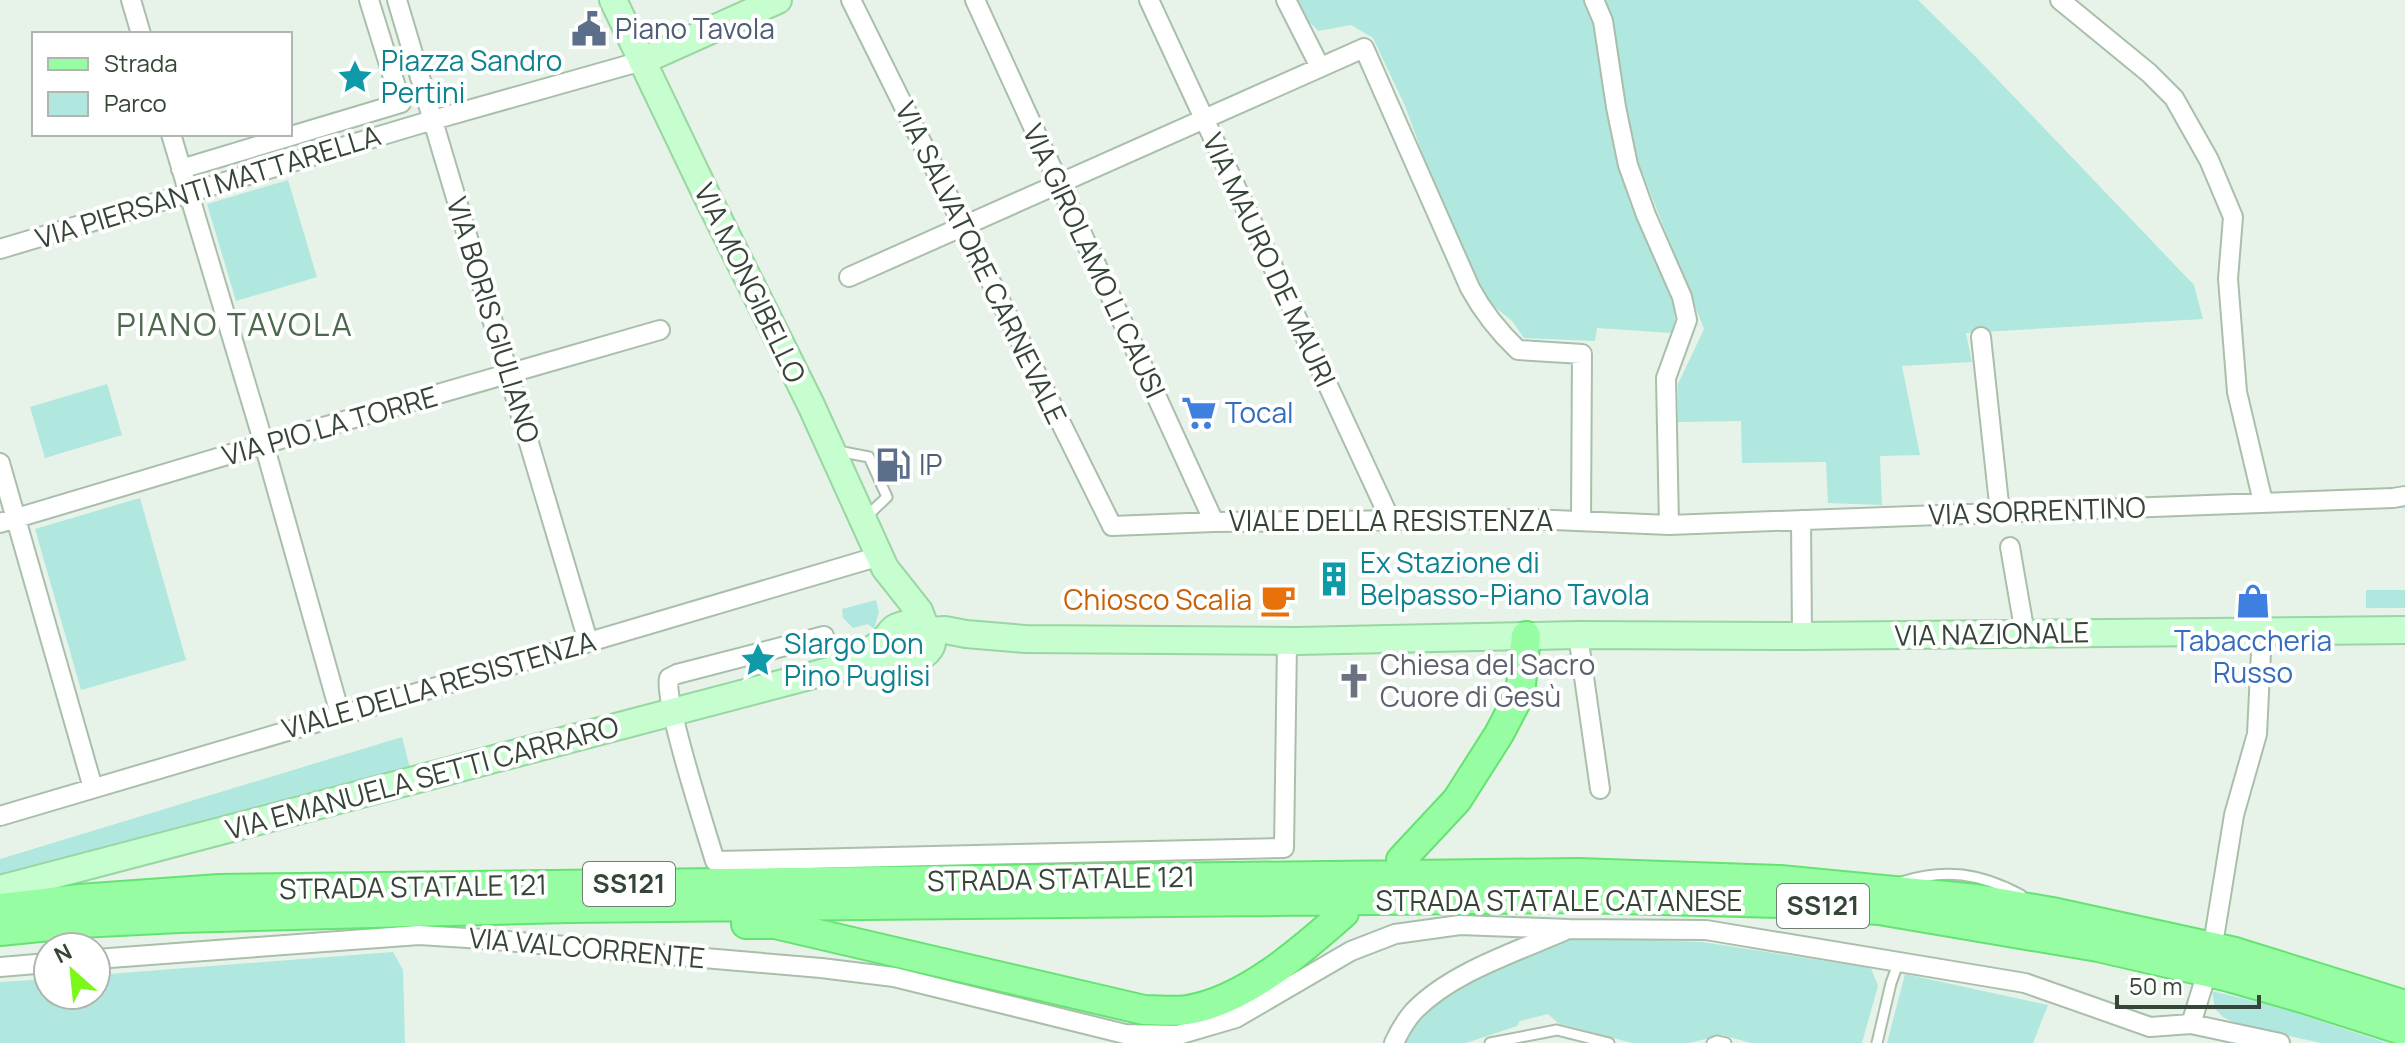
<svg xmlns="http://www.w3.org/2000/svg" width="2405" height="1043" font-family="Manrope,sans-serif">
<rect width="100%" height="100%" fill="#e7f3e8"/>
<!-- green -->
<path fill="#b0e7df" d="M1296 0H1583C1610 48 1613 125 1625 180 1635 224 1659 265 1674 307L1675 321 1671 333 1597 328 1595 341 1524 338 1512 321 1489 302 1444 212 1405 106 1373 38 1351 25 1318 31 1303 15Z
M1604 0H1918L1976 57 2194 285 2203 319 1966 333 1972 362 1902 366 1920 455 1880 456 1882 505 1828 503 1826 462 1742 463 1741 421 1678 422V384L1704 329 1631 144 1610 15Z
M288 180 317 277 236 301 207 204Z
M107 384 122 435 45 458 30 407Z
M140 498 186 660 81 690 35 529Z
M2366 590H2405V608H2366Z
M876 600 879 612 874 629 868 624 853 628 843 618 842 609Z
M402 737 410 768 0 879V859Z
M1567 937 1702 942 1871 968 1878 986 1862 1043H1751L1722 1035 1689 1043H1632L1558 1023 1548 1014 1520 1021 1517 1026 1466 1043H1406C1415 995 1525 956 1567 937Z
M393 952 403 970 405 1043H0V982L48 979V995H96V975Z
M1905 974 2048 1005 2033 1043H1887Z
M2212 991 2278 1007 2387 1043H2321L2239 1025 2223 1017 2215 1009Z"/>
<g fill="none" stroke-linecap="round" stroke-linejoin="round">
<!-- lane casing -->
<g stroke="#a9bfab" stroke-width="13">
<path id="lane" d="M838 451 869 457 887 497 866 517
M1901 882C1945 868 1980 873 2021 895
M1490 1043 1557 1030 1609 1043
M1712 1043 1717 1041 1726 1043
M1877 1043 1891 983 1899 961"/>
</g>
<!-- street casing -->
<g stroke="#a9bfab" stroke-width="22">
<path id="street" d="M131 0 141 34
M397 0 588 641
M851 0 1112 526 1214 522 1531 519 1669 525 2393 498 2405 496
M975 0 1214 522
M1149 0 1390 519
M1286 0 1320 67
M1594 0 1603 21 1616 107 1628 165 1646 215 1682 297 1687 320 1666 378 1669 525
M2060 0 2149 73 2174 98 2209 160 2233 217 2228 279 2237 392 2263 502
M171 134 264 444 340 714
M181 169 401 103 369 0
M0 249 433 120 642 61
M849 277 1364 48 1470 288C1483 312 1498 331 1518 350L1582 354 1581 521
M1981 337 2000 513
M0 463 93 788
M1801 520 1802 636
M0 523 264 444 660 330
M2010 547 2025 634
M1578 635 1600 789
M824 636 677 674 669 678C663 699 706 831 715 861L1284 848 1287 641
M0 816 880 556
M2215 932 2234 815 2257 734 2262 631
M96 959 419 935 483 939 821 968 894 977 1125 1034 1178 1035 1236 1018 1351 951 1395 934 1460 925 1569 929 1706 930 2025 983 2150 1027 2191 1024 2280 1043
M0 967 48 963
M2191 1024 2204 982
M1394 1043C1399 1032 1406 1020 1414 1011 1452 972 1516 952 1564 931"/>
</g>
<!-- secondary casing -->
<g stroke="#99d6a2" stroke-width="30">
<path id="secondary" d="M613 0 706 194 811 405 885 568 919 611 924 624
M642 61 778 0
M930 631 945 630 966 634 1025 639 1297 641 1578 635 1802 636 2405 630
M847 666C859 658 872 650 883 641 888 637 890 631 895 628 900 625 908 624 913 623 920 623 926 624 929 630 947 658 885 677 887 638
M0 889 844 667 902 660"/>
</g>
<!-- primary casing -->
<g stroke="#66e273" stroke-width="32">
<path id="primary" d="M1401 860 1457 800 1499 734 1520 694 1526 636
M0 908 79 899 219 889 1578 873 1780 880 1977 899 2052 912 2235 952 2405 1005
M746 924H775L1144 1010C1158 1010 1174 1012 1187 1010 1245 1001 1302 950 1344 913
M0 931 80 923 179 918 568 908 1580 898 1782 903 1879 910 2098 947 2229 977 2302 998 2405 1031"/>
</g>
<!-- lane -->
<use href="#lane" stroke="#fff" stroke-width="9"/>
<!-- street -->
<use href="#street" stroke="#fff" stroke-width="18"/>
<!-- secondary -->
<use href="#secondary" stroke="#c6fecf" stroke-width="26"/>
<!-- primary -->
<use href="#primary" stroke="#96fda3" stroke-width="28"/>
</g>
<!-- icons -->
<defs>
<g id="civic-bare" transform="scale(2.76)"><path d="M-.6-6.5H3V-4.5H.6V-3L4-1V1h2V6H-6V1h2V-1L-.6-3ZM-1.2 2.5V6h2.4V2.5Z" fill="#5c6f8a" stroke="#fff" stroke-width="2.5" paint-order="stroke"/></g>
<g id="sight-bare" transform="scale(2.76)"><path d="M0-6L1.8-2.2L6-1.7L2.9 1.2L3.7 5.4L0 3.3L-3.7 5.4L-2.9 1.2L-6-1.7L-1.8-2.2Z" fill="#0f9aa8" stroke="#fff" stroke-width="2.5" paint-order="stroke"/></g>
<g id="supermarket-bare" transform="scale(2.76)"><path d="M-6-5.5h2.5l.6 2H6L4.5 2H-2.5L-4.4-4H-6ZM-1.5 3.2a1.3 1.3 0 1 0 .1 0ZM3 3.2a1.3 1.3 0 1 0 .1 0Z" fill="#3f7fe0" stroke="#fff" stroke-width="2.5" paint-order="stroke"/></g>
<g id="fuel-bare" transform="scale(2.76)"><path d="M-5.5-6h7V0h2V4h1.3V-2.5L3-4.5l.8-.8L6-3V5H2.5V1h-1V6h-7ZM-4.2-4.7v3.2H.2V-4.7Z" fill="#5c6f8a" stroke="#fff" stroke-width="2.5" paint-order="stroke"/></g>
<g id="building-bare" transform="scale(2.76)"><path d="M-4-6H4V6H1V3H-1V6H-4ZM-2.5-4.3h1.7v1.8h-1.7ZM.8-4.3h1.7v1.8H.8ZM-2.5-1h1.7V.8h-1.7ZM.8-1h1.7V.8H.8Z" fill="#0f9aa8" stroke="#fff" stroke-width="2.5" paint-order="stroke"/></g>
<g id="cafe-bare" transform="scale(2.76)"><path d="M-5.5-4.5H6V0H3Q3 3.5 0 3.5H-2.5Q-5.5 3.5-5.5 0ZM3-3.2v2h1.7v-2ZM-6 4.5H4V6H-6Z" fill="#e8710a" stroke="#fff" stroke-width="2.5" paint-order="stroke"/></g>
<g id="shop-bare" transform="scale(2.76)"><path d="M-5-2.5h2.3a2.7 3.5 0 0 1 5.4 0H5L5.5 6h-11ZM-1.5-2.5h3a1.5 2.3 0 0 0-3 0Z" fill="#3f7fe0" stroke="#fff" stroke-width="2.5" paint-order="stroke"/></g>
<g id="church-bare" transform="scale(2.76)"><path d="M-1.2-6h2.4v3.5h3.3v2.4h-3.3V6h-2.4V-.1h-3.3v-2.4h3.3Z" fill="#6b7280" stroke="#fff" stroke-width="2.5" paint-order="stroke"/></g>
</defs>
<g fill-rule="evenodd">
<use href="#civic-bare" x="589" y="29"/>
<use href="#sight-bare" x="355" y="77"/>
<use href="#supermarket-bare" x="1199" y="413"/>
<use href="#fuel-bare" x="893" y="465"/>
<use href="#building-bare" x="1334" y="579"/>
<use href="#cafe-bare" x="1278" y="600"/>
<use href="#shop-bare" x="2253" y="601"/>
<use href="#sight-bare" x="758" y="660"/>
<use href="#church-bare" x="1354" y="681"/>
</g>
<g text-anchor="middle" stroke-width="8" stroke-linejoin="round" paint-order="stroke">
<!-- shield labels -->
<g fill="#fff" stroke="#727e72" stroke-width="2">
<rect x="583" y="862" width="92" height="44" rx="6"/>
<rect x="1777" y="884" width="92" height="44" rx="6"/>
</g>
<g font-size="26" font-weight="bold" fill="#364636">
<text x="629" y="893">SS121</text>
<text x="1823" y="915">SS121</text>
</g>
<!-- service labels -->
<g font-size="28" fill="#4e5e75" stroke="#fff" text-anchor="start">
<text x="615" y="39">Piano Tavola</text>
<text x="919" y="475">IP</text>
</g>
<!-- culture labels -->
<g font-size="28" fill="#0d838f" stroke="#fff" text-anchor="start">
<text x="381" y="71">Piazza Sandro<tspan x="381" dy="32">Pertini</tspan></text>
<text x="1360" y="573">Ex Stazione di<tspan x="1360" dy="32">Belpasso-Piano Tavola</tspan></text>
<text x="784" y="654">Slargo Don<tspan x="784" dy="32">Pino Puglisi</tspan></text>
</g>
<!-- street labels -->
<g font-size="28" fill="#364636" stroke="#fff">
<text transform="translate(208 187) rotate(-17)" y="10">VIA PIERSANTI MATTARELLA</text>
<text transform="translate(1269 260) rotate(65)" y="10">VIA MAURO DE MAURI</text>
<text transform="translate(1094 261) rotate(65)" y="10">VIA GIROLAMO LI CAUSI</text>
<text transform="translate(981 263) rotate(64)" y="10">VIA SALVATORE CARNEVALE</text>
<text transform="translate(750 283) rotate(64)" y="10">VIA MONGIBELLO</text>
<text transform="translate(493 320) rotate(73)" y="10">VIA BORIS GIULIANO</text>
<text transform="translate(330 426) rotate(-16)" y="10">VIA PIO LA TORRE</text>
<text transform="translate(2037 511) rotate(-2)" y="10">VIA SORRENTINO</text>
<text x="1391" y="531">VIALE DELLA RESISTENZA</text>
<text transform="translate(1992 634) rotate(-1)" y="10">VIA NAZIONALE</text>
<text transform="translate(439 685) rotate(-16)" y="10">VIALE DELLA RESISTENZA</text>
<text transform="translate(422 778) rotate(-15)" y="10">VIA EMANUELA SETTI CARRARO</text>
<text transform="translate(1061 879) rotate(-1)" y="10">STRADA STATALE 121</text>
<text transform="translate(413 887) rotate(-1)" y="10">STRADA STATALE 121</text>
<text x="1559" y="911">STRADA STATALE CATANESE</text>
<text transform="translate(587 948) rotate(5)" y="10">VIA VALCORRENTE</text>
</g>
<!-- shop labels -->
<g font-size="28" fill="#366cbe" stroke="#fff" text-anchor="start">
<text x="1225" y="423">Tocal</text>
<text x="2253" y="651" text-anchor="middle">Tabaccheria<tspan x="2253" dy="32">Russo</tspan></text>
</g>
<!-- food labels -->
<g font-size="28" fill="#c56008" stroke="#fff" text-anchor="end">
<text x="1252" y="610">Chiosco Scalia</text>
</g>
<!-- worship labels -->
<g font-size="28" fill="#5b616d" stroke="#fff" text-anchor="start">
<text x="1380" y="675">Chiesa del Sacro<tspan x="1380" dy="32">Cuore di Gesù</tspan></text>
</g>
<!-- quarter labels -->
<g font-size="32" letter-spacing="2" fill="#4d694d" stroke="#fff">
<text x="235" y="336">PIANO TAVOLA</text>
</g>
</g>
<!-- legend -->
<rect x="32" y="32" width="260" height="104" fill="#ffffff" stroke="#afb5af" stroke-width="2"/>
<rect x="48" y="58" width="40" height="12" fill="#96fda3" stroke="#afb5af" stroke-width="2"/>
<text x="104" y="72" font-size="24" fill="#364636">Strada</text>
<rect x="48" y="92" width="40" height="24" fill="#b0e7df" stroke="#afb5af" stroke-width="2"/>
<text x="104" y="112" font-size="24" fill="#364636">Parco</text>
<!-- north arrow -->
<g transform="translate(72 971) rotate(333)"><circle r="38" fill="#ffffff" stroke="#afb5af" stroke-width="2"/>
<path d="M0-6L14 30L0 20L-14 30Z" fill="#7bf71a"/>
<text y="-12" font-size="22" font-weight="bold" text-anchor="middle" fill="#364636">N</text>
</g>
<!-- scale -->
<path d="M2117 995v12h142v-12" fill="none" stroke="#364636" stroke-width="4"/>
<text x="2129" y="995" font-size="24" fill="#364636" stroke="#ffffff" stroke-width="6" paint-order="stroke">50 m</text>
</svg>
